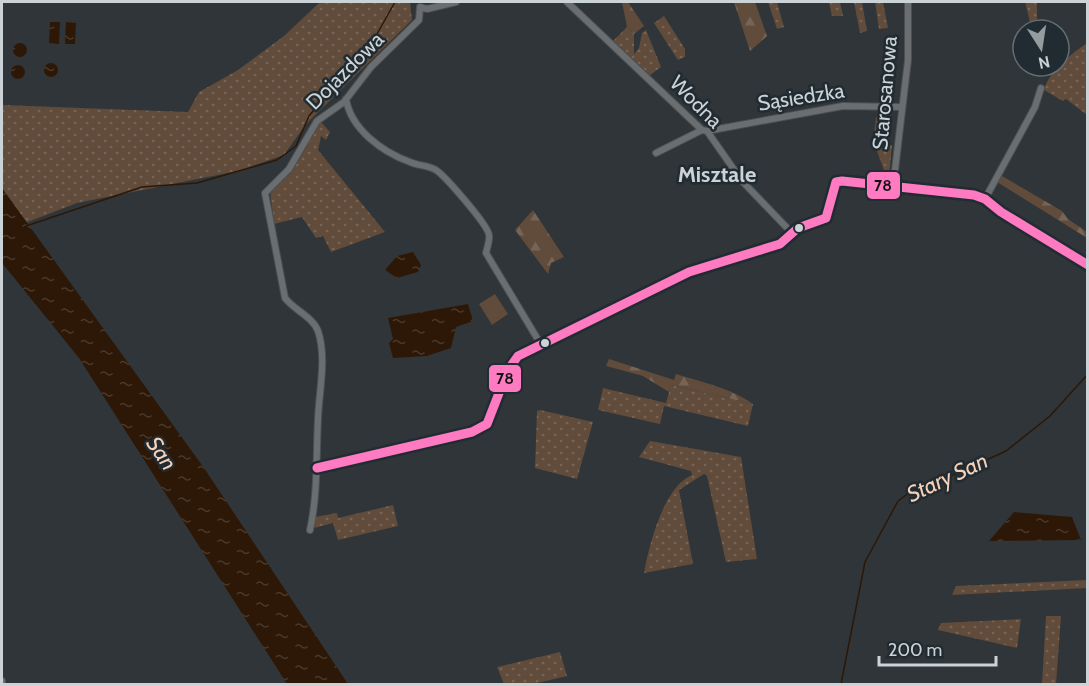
<svg xmlns="http://www.w3.org/2000/svg" width="1089" height="686" font-family="Cabin,sans-serif">
<defs>
<pattern id="green-dots" width="8" height="8" patternUnits="userSpaceOnUse" patternTransform="scale(1.5)"><rect width="8" height="8" fill="#614b3b"/><path d="M2 2h.1M6 6h.1" fill="none" stroke="#766457" stroke-width="1.8" stroke-linecap="round"/></pattern>
<pattern id="forest-firs" width="22" height="20" patternUnits="userSpaceOnUse" patternTransform="scale(1.5)"><rect width="22" height="20" fill="#614b3b"/><path d="M5 1l3.5 6h-7zM16 11l3.5 6h-7z" fill="#766457"/></pattern>
<pattern id="water-ripples" width="26" height="14" patternUnits="userSpaceOnUse" patternTransform="scale(1.5)"><rect width="26" height="14" fill="#2d1807"/><path d="M2 4q2-2 4 0t4 0M15 11q2-2 4 0t4 0" fill="none" stroke="#4a392a"/></pattern>
</defs>
<rect width="100%" height="100%" fill="#2f3538"/>
<!-- green -->
<path fill="url(#green-dots)" d="M320 2H410L412 20 306 124 284 155 238 171 77 203 25 223 2 188V105L188 112 199 92 238 70 284 36Z
M768 2H777L784 27 777 29Z
M829 2H840L843 16H832Z
M854 2H862L867 31 860 33Z
M875 2H883L888 28 879 29Z
M1025 2H1037V23L1030 22Z
M664 16 685 49V57L678 60 654 23Z
M627 27 634 34V54L639 48 642 33 646 30 661 67 650 75 612 42Z
M1087 43V115L1066 99 1063 101 1044 90C1049 71 1071 54 1087 43Z
M320 121 330 132 326 140 321 136 318 150 385 232 331 252 323 236 316 238 302 217 274 224 270 191 295 166Z
M874 143 892 145 889 177 885 173Z
M671 385 753 404 748 426 664 406 660 424 598 410 603 388 666 403Z
M540 410 593 422 577 479 535 468 537 411Z
M650 441 741 457 757 559 726 562 707 476 704 474 679 490 693 564 644 573C649 545 664 486 692 475L691 471 639 457Z
M393 505 398 526 338 540 333 523 314 528 315 517 337 513 338 518Z
M1087 580V588L952 595 956 586Z
M1046 616H1061L1056 684H1042Z
M1021 619 1017 648 938 630 941 623Z
M560 652 567 676 533 684H504L497 667Z"/>
<!-- forest -->
<path fill="url(#forest-firs)" d="M622 2H628L644 26 634 34 627 27Z
M734 2H755L767 36 750 51Z
M1002 176 1062 211 1068 219 1087 232V238L997 182Z
M533 210 564 257 551 263 548 274 515 230Z
M609 359 674 380 676 374C701 382 731 388 753 404L671 385 669 392 643 376 606 366Z"/>
<!-- pitch -->
<path fill="#614b3b" d="M885 113H891L889 143 873 142 876 117 885 118Z
M495 294 508 314 492 325 479 304Z"/>
<!-- water -->
<path fill="url(#water-ripples)" d="M50 22H60L59 44 49 43Z
M66 22 76 23 75 44H65Z
M13 50a7 7 0 1 1 14 0a7 7 0 1 1-14 0Z
M44 70a7 7 0 1 1 14 0a7 7 0 1 1-14 0Z
M11 72a7 7 0 1 1 14 0a7 7 0 1 1-14 0Z
M2 188 204 468 348 684H287L79 358 2 263Z
M413 252 421 265 418 272 397 278 385 270 397 256Z
M468 304 473 321 456 327 451 348 427 356 393 358 389 343 393 339 388 318Z
M1014 512 1072 517 1081 540 989 541Z"/>
<g fill="none" stroke-linecap="round" stroke-linejoin="round">
<!-- stream -->
<path stroke="#2d1807" stroke-width="1.5" d="M26 226 142 187 197 183 277 160 296 146 309 116 377 34 395 2
M841 684 865 562 898 501 917 487 958 473 1006 451 1050 416 1088 374"/>
<!-- minor casing -->
<g stroke="#4b5054" stroke-width="8">
<path id="minor" d="M567 2 702 130 707 131 742 181 792 233
M346 99C351 129 382 152 410 162 418 166 428 165 436 170 445 176 488 225 489 235 490 240 487 248 486 253L540 343
M707 131 843 106 902 107
M656 153 702 130
M893 187 908 60V2
M985 199 1035 107 1041 88
M317 468 472 432 487 424 508 370 518 356 689 272 780 244 798 228 826 218 836 182 842 181 974 195 985 199 1001 212 1088 265
M310 530C318 493 316 456 318 419 319 391 327 358 318 331 313 317 294 310 285 298L265 193 289 169 317 121 344 102 371 67 419 20 420 7 427 9 456 2
M2 681V682"/>
</g>
<!-- minor -->
<use href="#minor" stroke="#6a6e71" stroke-width="6"/>
<!-- bus-1 casing -->
<g stroke="#212b32" stroke-width="14">
<path id="bus-1" d="M317 468 472 432 487 424 508 370 518 356 689 272 780 244 798 228 826 218 836 182 842 181 974 195 985 199 1001 212 1088 265"/>
</g>
<!-- bus-1 -->
<use href="#bus-1" stroke="#fe7ac1" stroke-width="9"/>
</g>
<!-- markers -->
<g fill="#ccd3d7" stroke="#212b32" stroke-width="2">
<circle cx="799" cy="228" r="5"/>
<circle cx="545" cy="343" r="5"/>
</g>
<g text-anchor="middle" stroke-width="5" stroke-linejoin="round" paint-order="stroke">
<!-- street labels -->
<g font-size="21" fill="#ccd3d7" stroke="#212b32">
<text transform="translate(345 71) rotate(-45)" y="7">Dojazdowa</text>
<text transform="translate(885 93) rotate(-85)" y="7">Starosanowa</text>
<text transform="translate(801 97) rotate(-9)" y="7">Sąsiedzka</text>
<text transform="translate(696 102) rotate(45)" y="7">Wodna</text>
</g>
<!-- neighbourhood labels -->
<g font-size="22" font-weight="bold" fill="#ccd3d7" stroke="#212b32">
<text x="717" y="182">Misztale</text>
</g>
<!-- water labels -->
<g font-size="22" font-style="italic" fill="#f7d1b7" stroke="#212b32">
<text transform="translate(162 453) rotate(56)" y="8">San</text>
<text transform="translate(947 477) rotate(-25)" y="8">Stary San</text>
</g>
</g>
<g stroke="#212b32" stroke-width="2">
<rect x="866" y="171" width="35" height="29" rx="6" fill="#fe7ac1"/>
<rect x="488" y="364" width="34" height="29" rx="6" fill="#fe7ac1"/>
</g>
<g font-size="16" text-anchor="middle" font-weight="bold" fill="#111">
<text x="883" y="191">78</text>
<text x="505" y="384">78</text>
</g>
<!-- border -->
<rect width="1089" height="686" fill="none" stroke="#ccd3d7" stroke-width="6"/>
<!-- north arrow -->
<g transform="translate(1041 48) rotate(168)"><circle r="28" fill="#212b32" stroke="#656e74" stroke-width="1.5"/>
<path d="M0-4.5L10 22L0 15L-10 22Z" fill="#959c9f"/>
<text y="-9" font-size="16" font-weight="bold" text-anchor="middle" fill="#ccd3d7">N</text>
</g>
<!-- scale -->
<path d="M879 656v9h117v-9" fill="none" stroke="#ccd3d7" stroke-width="3"/>
<text x="888" y="656" font-size="18" fill="#ccd3d7" stroke="#212b32" stroke-width="4.5" paint-order="stroke">200 m</text>
</svg>
